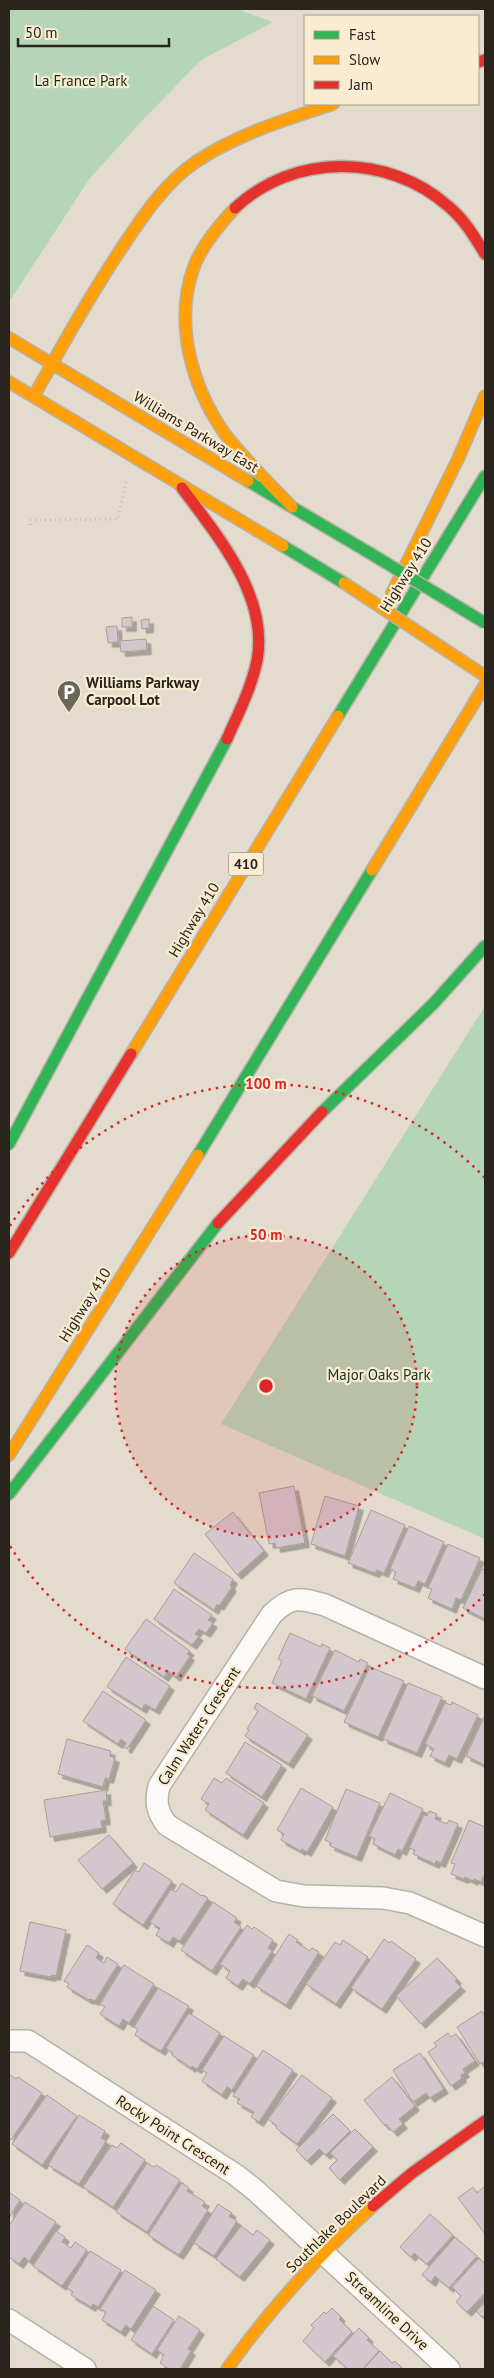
<svg xmlns="http://www.w3.org/2000/svg" width="494" height="2378" font-family="'PT Sans',sans-serif">
<defs>
<filter id="shadow"><feDropShadow dx="4.5" dy="4.5" stdDeviation="0" flood-color="#0004"/></filter>
</defs>
<rect width="100%" height="100%" fill="#e3dcce"/>
<!-- green -->
<path fill="#b5d5b7" d="M9 9H237L273 22 201 60 140 123 90 178 9 302Z
M485 1006V1539L221 1424Z"/>
<!-- building -->
<path fill="#d3c7cd" stroke="#a59f9c" filter="url(#shadow)" d="M132 617V627H122V618Z
M149 619V628L142 629 141 620Z
M117 626 118 642 108 643 106 627Z
M146 639 147 650 121 652 120 641Z
M294 1486 305 1543 276 1548 275 1543 269 1544 259 1493Z
M325 1496 359 1506 345 1556 311 1544Z
M371 1510 405 1525 384 1573 377 1570 375 1573 348 1563Z
M233 1512 264 1551 237 1575 205 1534Z
M409 1526 444 1542 425 1584 418 1581 415 1588 393 1579 396 1572 390 1569Z
M448 1544 480 1558 461 1600 456 1598 452 1609 428 1598 432 1589 428 1588Z
M194 1553 233 1579 230 1585 232 1587 219 1606 217 1604 214 1610 174 1583Z
M482 1569 485 1570V1619L463 1608Z
M174 1589 212 1615 208 1620 213 1623 206 1633 199 1629 195 1634 199 1636 192 1645 154 1619Z
M146 1619 190 1651 187 1654 190 1656 176 1677 168 1671 164 1677 125 1649Z
M290 1633 321 1647 322 1644 330 1648 306 1699 272 1683 282 1661 278 1659Z
M335 1650 359 1662 360 1659 368 1663 344 1711 312 1696Z
M126 1657 170 1686 155 1710 145 1704 142 1709 107 1687Z
M370 1667 404 1681 378 1737 344 1722Z
M408 1683 442 1697 417 1753 383 1739Z
M103 1691 146 1720 127 1749 124 1747 126 1743 121 1739 118 1744 83 1721Z
M452 1702 478 1715 457 1759 449 1755 445 1763 430 1756 434 1749 425 1744 445 1703 451 1705Z
M257 1703 308 1735 289 1764 245 1736 249 1730 247 1729 258 1711 254 1708Z
M484 1717 485 1718V1765L466 1756Z
M67 1739 111 1751 110 1756 115 1758 109 1779 105 1778 103 1787 58 1774Z
M245 1742 282 1765 262 1797 226 1773Z
M214 1778 222 1783 226 1778 264 1803 243 1835 205 1810 209 1804 201 1799Z
M301 1788 333 1807 307 1852 302 1849 301 1851 281 1840 284 1834 277 1830Z
M346 1789 380 1803 357 1857 330 1846 331 1843 325 1840Z
M106 1790 107 1801H103L106 1820 101 1821 102 1828 50 1837 44 1800Z
M390 1793 423 1809 402 1851 398 1849 395 1855 373 1844 375 1839 369 1836Z
M429 1811 437 1814 435 1819 447 1824 449 1820 458 1824 441 1863 436 1861 435 1864 413 1854 415 1850 409 1848 424 1815 427 1816Z
M469 1820 485 1827V1873L481 1882 474 1879 473 1881 465 1877 464 1879 451 1874 455 1864 451 1863Z
M109 1835 133 1863 102 1889 78 1860Z
M144 1863 172 1881 143 1925 113 1904 135 1870 139 1872Z
M182 1883 202 1896 203 1895 208 1898 180 1941 173 1937 169 1943 156 1935 160 1928 150 1922 171 1889 176 1892Z
M213 1902 237 1918 234 1922 241 1927 212 1971 181 1950Z
M30 1922 66 1930 56 1976 52 1975 51 1977 20 1971Z
M247 1925 252 1929 254 1927 273 1940 268 1948 272 1951 250 1984 243 1979 238 1986 226 1978 230 1971 220 1964Z
M289 1934 298 1940 296 1942 310 1951 312 1948 319 1952 286 2005 256 1986Z
M384 1939 389 1943 391 1941 416 1959 382 2009 351 1988Z
M343 1940 368 1957 336 2004 306 1984 335 1942 340 1945Z
M87 1945 99 1953 96 1958 104 1963 107 1957 118 1964 95 2001 90 1999 89 2000 67 1987 69 1984 64 1981Z
M437 1958 457 1979 455 1981 461 1987 421 2024 396 1996Z
M124 1965 154 1984 129 2023 123 2019 119 2026 100 2014 105 2007 100 2004Z
M158 1988 189 2006 161 2051 135 2035 138 2029 134 2027Z
M482 2011 485 2017V2061L480 2064 457 2027Z
M189 2013 220 2033 197 2069 192 2066 191 2068 172 2055 173 2053 166 2048Z
M448 2033 451 2037 456 2034 475 2061 463 2069 465 2073 461 2075 462 2078 451 2086 428 2052 437 2046 434 2043Z
M224 2036 254 2055 232 2090 227 2087 222 2095 202 2081 207 2073 202 2070Z
M263 2050 293 2070 259 2122 251 2117 254 2112 237 2103 240 2099 233 2096Z
M420 2053 444 2089 430 2098 426 2093 413 2102 393 2070Z
M9 2074 16 2079 18 2077 42 2093 11 2140 9 2138Z
M302 2075 332 2098 297 2144 276 2128 277 2126 268 2119Z
M392 2077 415 2106 399 2119 403 2124 393 2132 386 2124 385 2126 364 2100Z
M47 2095 77 2116 42 2165 12 2144Z
M333 2114 350 2131 326 2155 319 2149 307 2161 296 2150Z
M79 2115 105 2131 101 2138 106 2141 79 2184 48 2165Z
M355 2129 373 2147 340 2180 329 2168 337 2160 330 2153Z
M121 2143 145 2160 113 2207 83 2187 112 2145 117 2148Z
M147 2163 154 2167 156 2165 180 2180 147 2232 116 2212Z
M182 2183 189 2188 187 2191 205 2202 202 2206 208 2210 179 2255 148 2235Z
M485 2186V2234L458 2198 473 2187 477 2193Z
M9 2192 20 2200 9 2218Z
M25 2202 56 2222 29 2261 24 2257 19 2264 9 2257V2226Z
M218 2204 232 2213 229 2216 237 2221 214 2256 194 2243Z
M430 2214 453 2235 427 2264 414 2253 411 2257 400 2247Z
M241 2226 253 2235 257 2230 270 2240 240 2277 216 2259Z
M56 2231 65 2237 62 2242 71 2248 75 2242 87 2250 62 2286 33 2266Z
M455 2237 477 2256 449 2288 435 2276 431 2282 422 2275Z
M90 2251 121 2270 98 2307 93 2304 91 2307 71 2295 73 2292 67 2288Z
M479 2258 485 2264V2293L467 2312 456 2302 461 2296 452 2287Z
M125 2270 156 2290 131 2329 126 2325 121 2332 102 2320 106 2312 100 2309Z
M485 2303V2316L482 2317 476 2311Z
M153 2306 174 2320 152 2354 131 2340Z
M332 2308 341 2317 339 2319 352 2332 325 2362 303 2341 314 2328 311 2325 324 2312 326 2314Z
M179 2316 200 2330 188 2349 191 2351 180 2369H169L160 2363 164 2355 157 2350Z
M359 2328 369 2338 367 2340 379 2351 363 2369H348L333 2356Z
M380 2351 392 2363 395 2361 403 2369H363Z"/>
<g fill="none" stroke-linecap="round" stroke-linejoin="round">
<!-- street casing -->
<g stroke="#b7b2a7" stroke-width="24">
<path id="street" d="M485 1678 325 1605C300 1598 292 1595 272 1614L159 1786C155 1802 157 1812 167 1825L276 1891 304 1896 383 1898 410 1903 485 1936
M9 2041H28L236 2175 255 2190 449 2369
M9 2320 85 2369"/>
</g>
<!-- fast casing -->
<g stroke="#b7b2a7" stroke-width="14">
<path id="fast" d="M248 481 368 552
M283 546 344 583
M338 716 485 476
M322 1112 434 1003 485 946
M9 1144 227 739
M198 1155 372 870
M9 1494 218 1223"/>
</g>
<!-- slow casing -->
<g stroke="#b7b2a7" stroke-width="14">
<path id="slow" d="M235 208C220 224 204 243 195 264 173 320 191 386 225 434 245 460 269 483 292 507
M9 338 248 481
M9 382 283 546
M34 396C63 344 92 292 125 243 145 213 167 181 197 161 238 134 287 119 333 104
M392 593 458 459 485 396
M372 870 485 685
M131 1054 338 716
M9 1455 198 1155
M227 2369C270 2309 318 2256 373 2206"/>
</g>
<!-- jam casing -->
<g stroke="#b7b2a7" stroke-width="14">
<path id="jam" d="M478 62 485 60
M235 208C293 153 388 153 448 206 464 219 474 236 485 254
M182 488C218 537 269 596 257 661 251 689 238 714 227 739
M218 1223 322 1112
M9 1253 131 1054
M373 2206 412 2173 485 2121"/>
</g>
<!-- path -->
<path stroke="#c3c0bc" stroke-width="3" stroke-dasharray="1 4" stroke-linecap="butt" d="M9 57C40 52 76 42 85 9
M30 525V520L118 519 127 478"/>
<!-- street -->
<use href="#street" stroke="#fbfaf8" stroke-width="21"/>
<!-- fast -->
<use href="#fast" stroke="#30b455" stroke-width="11"/>
<!-- slow -->
<use href="#slow" stroke="#ff9f0a" stroke-width="11"/>
<!-- jam -->
<use href="#jam" stroke="#e5322d" stroke-width="11"/>
<!-- fast-bridge casing -->
<g stroke="#b7b2a7" stroke-width="14" stroke-linecap="butt">
<path id="fast-bridge" d="M368 552 485 623"/>
</g>
<!-- slow-bridge casing -->
<g stroke="#b7b2a7" stroke-width="14" stroke-linecap="butt">
<path id="slow-bridge" d="M344 583 485 676"/>
</g>
<!-- fast-bridge -->
<use href="#fast-bridge" stroke="#30b455" stroke-width="11"/>
<!-- slow-bridge -->
<use href="#slow-bridge" stroke="#ff9f0a" stroke-width="11"/>
</g>
<!-- distance rings -->
<circle cx="266" cy="1386" r="151" fill="#d62828" fill-opacity=".12"/>
<g fill="none" stroke="#d62828" stroke-width="2.5" stroke-dasharray="2.5 5">
<circle cx="266" cy="1386" r="151"/>
<path d="M485 1594A302 302 0 0 1 10 1546M10 1226A302 302 0 0 1 485 1178"/>
</g>
<!-- icons -->
<defs>
<g id="parking-pin" transform="scale(1.25)"><path d="M0 17L-7.5 6A9.5 9.5 0 1 1 7.5 6Z" fill="#6b655a" stroke="#f9ecd2"/><path d="M-3.5-5.5H1a3.5 3.5 0 0 1 0 7H-1V5.5H-3.5ZM-1-3.4V-.6H.8a1.4 1.4 0 0 0 0-2.8Z" fill="#fff"/></g>
</defs>
<g fill-rule="evenodd">
<use href="#parking-pin" x="69" y="692"/>
</g>
<g text-anchor="middle" stroke-width="4.5" stroke-linejoin="round" paint-order="stroke">
<!-- shield labels -->
<rect fill="#f9ecd2" stroke="#686153" stroke-width="1" x="228.5" y="852.5" width="35" height="23" rx="4"/>
<g font-size="14" font-weight="bold" fill="#2a251c">
<text x="246" y="869">410</text>
</g>
<!-- park labels -->
<g font-size="15" fill="#10321d" stroke="#f9ecd2">
<text x="81" y="86">La France Park</text>
<text x="379" y="1380">Major Oaks Park</text>
</g>
<!-- street labels -->
<g font-size="15" fill="#2a251c" stroke="#f9ecd2">
<text transform="translate(196 432) rotate(31)" y="5">Williams Parkway East</text>
<text transform="translate(406 575) rotate(-58)" y="5">Highway 410</text>
<text transform="translate(194 920) rotate(-59)" y="5">Highway 410</text>
<text transform="translate(85 1305) rotate(-58)" y="5">Highway 410</text>
<text transform="translate(199 1726) rotate(-57)" y="5">Calm Waters Crescent</text>
<text transform="translate(173 2135) rotate(33)" y="5">Rocky Point Crescent</text>
<text transform="translate(336 2224) rotate(-44)" y="5">Southlake Boulevard</text>
<text transform="translate(387 2311) rotate(43)" y="5">Streamline Drive</text>
</g>
<!-- poi labels -->
<g font-size="15" font-weight="bold" fill="#2a251c" stroke="#f9ecd2" text-anchor="start">
<text x="86" y="688">Williams Parkway<tspan x="86" dy="17">Carpool Lot</tspan></text>
</g>
</g>
<circle cx="266" cy="1386" r="8" fill="#d62828" stroke="#f9ecd2" stroke-width="2.5"/>
<g font-size="15" text-anchor="middle" font-weight="bold" fill="#d62828" stroke="#f9ecd2" stroke-width="4.5" stroke-linejoin="round" paint-order="stroke">
<text x="266" y="1089">100 m</text>
<text x="266" y="1240">50 m</text>
</g>
<!-- border -->
<rect width="494" height="2378" fill="none" stroke="#2a251c" stroke-width="20"/>
<!-- legend -->
<rect x="304" y="15" width="175" height="90" fill="#f9ecd2" stroke="#a69c89"/>
<rect x="314" y="31" width="25" height="8" fill="#30b455" stroke="#a69c89"/>
<text x="349" y="40" font-size="15" fill="#2a251c">Fast</text>
<rect x="314" y="56" width="25" height="8" fill="#ff9f0a" stroke="#a69c89"/>
<text x="349" y="65" font-size="15" fill="#2a251c">Slow</text>
<rect x="314" y="81" width="25" height="8" fill="#e5322d" stroke="#a69c89"/>
<text x="349" y="90" font-size="15" fill="#2a251c">Jam</text>
<!-- scale -->
<path d="M18 38v8h151v-8" fill="none" stroke="#2a251c" stroke-width="2.5"/>
<text x="25" y="38" font-size="15" fill="#2a251c" stroke="#f9ecd2" stroke-width="4" paint-order="stroke">50 m</text>
</svg>
